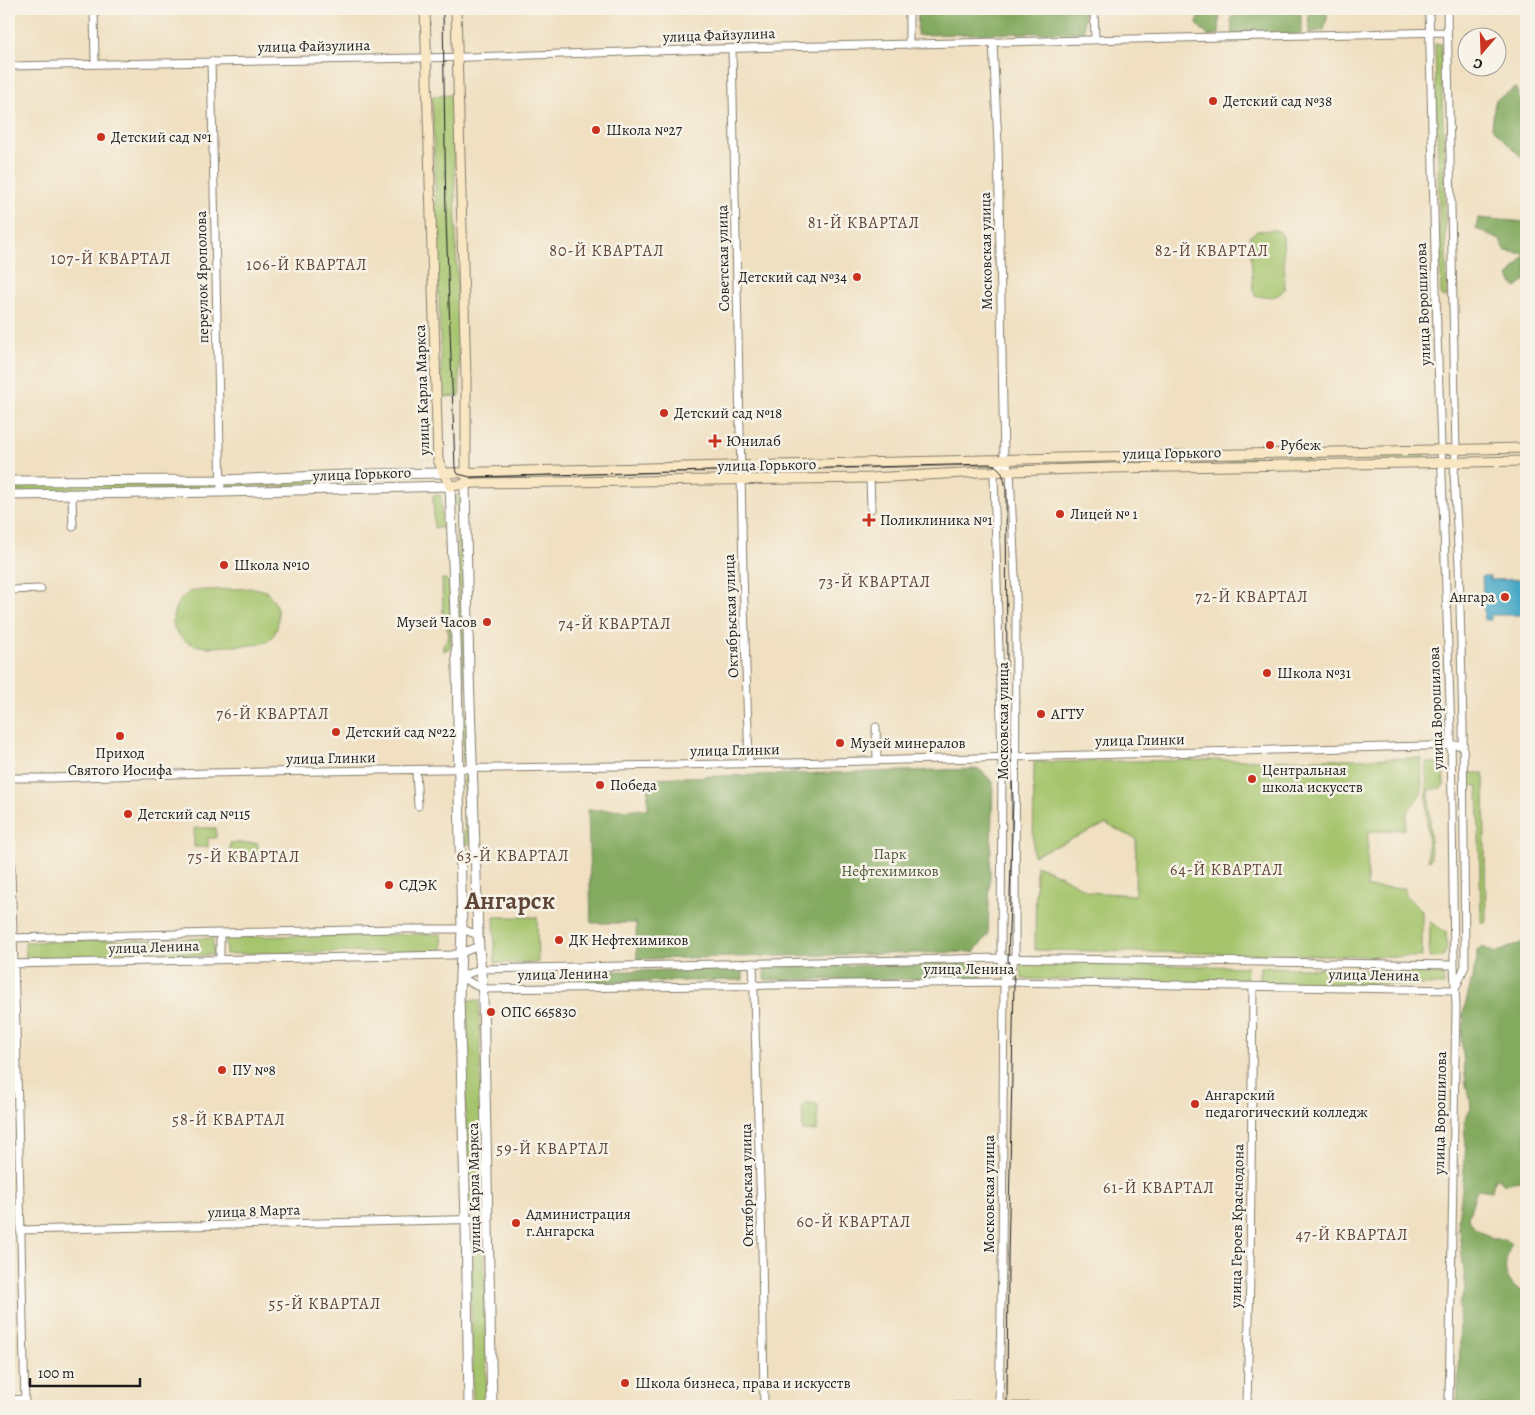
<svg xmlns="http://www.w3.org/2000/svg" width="1535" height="1415" font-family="Alegreya,serif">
<rect width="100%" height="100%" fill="#f7f3e8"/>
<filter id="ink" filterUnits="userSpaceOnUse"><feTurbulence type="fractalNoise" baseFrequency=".02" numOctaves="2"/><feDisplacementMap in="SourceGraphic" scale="10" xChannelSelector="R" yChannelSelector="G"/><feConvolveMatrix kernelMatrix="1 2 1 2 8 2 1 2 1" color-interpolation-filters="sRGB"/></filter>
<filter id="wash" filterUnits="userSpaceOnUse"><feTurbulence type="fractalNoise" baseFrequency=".0096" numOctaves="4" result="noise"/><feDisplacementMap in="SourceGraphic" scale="20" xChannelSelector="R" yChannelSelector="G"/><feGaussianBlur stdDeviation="1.12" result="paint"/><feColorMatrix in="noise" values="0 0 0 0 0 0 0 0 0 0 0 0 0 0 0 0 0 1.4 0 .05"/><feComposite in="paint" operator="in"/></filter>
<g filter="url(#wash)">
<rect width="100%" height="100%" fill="#f0e0c1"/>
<!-- green -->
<path fill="#a5c46c" stroke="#607044" d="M1435 44H1441L1447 297H1441Z
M453 95 460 396 442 397 432 96Z
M1275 230 1279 231 1283 236 1285 288C1280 298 1265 299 1255 295L1253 290 1250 236 1257 231Z
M1424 453V459L1266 461V457Z
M1259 457V461L1052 467 1059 462Z
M362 477V484L228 488V482Z
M212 482 213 489 16 492 17 484Z
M433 495H441L442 528H434Z
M456 495H461L467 763H463Z
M442 579H446L450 585 451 648 443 651V644C450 640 450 633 446 626L443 624Z
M254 588C257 589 262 589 265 591 281 601 284 635 264 643 255 646 225 646 214 647 187 649 162 631 178 603 181 599 187 593 192 591 198 590 205 590 211 590 225 589 240 589 254 588Z
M1421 758 1422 792 1407 813 1405 829 1368 832 1367 888H1405V895L1422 911V957L1035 950 1036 865 1062 876 1089 892 1135 895 1136 839 1106 824 1033 856 1034 762Z
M1426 763H1443L1444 785 1441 788 1429 790 1431 859 1428 860Z
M468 773 470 844H465L463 774Z
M1467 773H1484L1486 922H1481L1478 786 1468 785Z
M194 828H216V838H208V847H194Z
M230 843H258V859H230Z
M494 917H537L538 963H495Z
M1430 922 1446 932 1447 949 1443 957 1429 958Z
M442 934 443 951 226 954 225 937Z
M213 938V955L26 959 25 942Z
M1021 962 1247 967 1246 983 1022 979Z
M1260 967 1443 971 1444 985 1260 983Z
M463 1000H479L484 1206H468Z
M806 1103H814L818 1106 817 1131H803L802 1106Z
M484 1232 487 1403H473L470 1233Z"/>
<!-- forest -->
<path fill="#84aa60" stroke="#50633e" d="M918 9H1084V32L917 35Z
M1199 9H1220L1219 34 1208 36 1197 24Z
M1290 9H1301V34L1232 36 1231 17C1250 12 1270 14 1290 9Z
M1308 9H1327V19L1324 30 1309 33Z
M1516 88 1526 119V162L1492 128 1495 100Z
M1478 218 1526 222V254L1505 251 1500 240 1476 229Z
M1526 254V280L1516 288 1508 277Z
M979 769 993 782 988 935 974 952 637 959 636 923H591L588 810 648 809V778Z
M1526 941V1178L1505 1184 1495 1177 1492 1191 1477 1189 1468 1218C1474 1231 1481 1230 1492 1239H1504L1511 1244C1506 1259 1501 1272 1513 1285 1517 1290 1520 1292 1526 1292V1406H1457L1460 1347 1459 1304 1466 1289 1458 1220 1462 1190 1466 1144 1464 1128 1466 1117 1471 1109 1470 1098 1466 1085 1461 1036 1463 1022H1466L1462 1018 1477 959V951L1483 947 1495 953Z
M982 963V979L765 980V967Z
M743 969V980L569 983V972Z"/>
<!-- water -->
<path fill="#47a7c6" stroke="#326271" d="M1482 576H1490V580L1526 579V615H1491V620H1484Z"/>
</g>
<g filter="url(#ink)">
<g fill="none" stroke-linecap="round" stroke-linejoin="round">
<!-- minor casing -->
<g stroke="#867e6e" stroke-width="9">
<path id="minor" d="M94 9 95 64
M1094 9 1095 40
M1429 9 1437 332 1451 732 1454 965 1456 1007 1449 1402 1446 1406
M1447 9 1456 453 1454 474 1459 565 1463 725 1465 966 1456 987
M993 43 998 144 1004 459 1010 471 1016 597 1015 958 1005 981
M909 45V9
M732 49 743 571 749 764
M211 61 221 492
M9 66 470 57 779 47 1447 32
M870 478 871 509
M72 494 73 527
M9 590 41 589
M876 727 877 760
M416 771 418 806
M9 778H51L208 773 790 763 1463 745
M9 810 16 1028 25 1406
M10 938 396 929H462L478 935
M220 959V933
M753 963 762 1245 764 1406
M9 964 451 955 461 953 479 946
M460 977 483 989 1004 982 1454 990
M460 977 480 969 1001 958 1454 965
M20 1230 489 1219
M9 1400 25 1399
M895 1406H1072
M999 1406 1002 1263 1004 982 1001 958 1002 757 994 477 995 472 1004 459
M1247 1406 1250 1275 1253 987"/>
</g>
<!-- tertiary casing -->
<g stroke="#867e6e" stroke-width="11">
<path id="tertiary" d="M9 481 221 480 373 474 443 473
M465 484 469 673 478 935 483 997 492 1406
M9 495 221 492 450 486 457 666 460 844 462 929 459 998 466 1220 469 1406"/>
</g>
<!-- secondary casing -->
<g stroke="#867e6e" stroke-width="11">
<path id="secondary" d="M425 9 438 460 450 486 475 483 870 478 981 472 1111 468 1526 461
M456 9 466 378V477
M443 473 1144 456 1526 448"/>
</g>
<!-- minor -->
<use href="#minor" stroke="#fff" stroke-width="7"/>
<!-- tertiary -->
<use href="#tertiary" stroke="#fff" stroke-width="9"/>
<!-- secondary -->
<use href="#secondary" stroke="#f9e7c3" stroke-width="9"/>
<!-- tram -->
<path stroke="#1c1c1c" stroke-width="1" d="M443 9 446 219 455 468 458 474 470 477 990 464C1002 466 1004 478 1006 489L1007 671 1013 799 1008 961 1013 971 1014 983 1008 1259 1007 1406"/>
</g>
</g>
<!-- markers -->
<g fill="#c8321e" stroke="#f7f3e8" stroke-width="2">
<circle cx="1213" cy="101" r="5"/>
<circle cx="596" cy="130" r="5"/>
<circle cx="101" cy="137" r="5"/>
<circle cx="857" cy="277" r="5"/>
<circle cx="664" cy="413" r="5"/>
<path d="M712.5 433.5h5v5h5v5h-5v5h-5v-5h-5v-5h5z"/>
<circle cx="1270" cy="445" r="5"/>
<circle cx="1060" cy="514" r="5"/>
<path d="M866.5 512.5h5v5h5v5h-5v5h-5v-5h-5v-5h5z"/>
<circle cx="224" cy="565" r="5"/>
<circle cx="1505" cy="597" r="5"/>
<circle cx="487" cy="622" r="5"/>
<circle cx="1267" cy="673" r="5"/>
<circle cx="1041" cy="714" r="5"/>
<circle cx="336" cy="732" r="5"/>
<circle cx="120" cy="736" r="5"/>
<circle cx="840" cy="743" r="5"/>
<circle cx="1252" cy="779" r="5"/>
<circle cx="600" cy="785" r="5"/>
<circle cx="128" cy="814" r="5"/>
<circle cx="389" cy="885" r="5"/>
<circle cx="559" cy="940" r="5"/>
<circle cx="491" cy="1012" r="5"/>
<circle cx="222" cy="1070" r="5"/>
<circle cx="1195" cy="1104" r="5"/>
<circle cx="516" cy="1223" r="5"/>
<circle cx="625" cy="1383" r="5"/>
</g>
<g text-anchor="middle" stroke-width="5" stroke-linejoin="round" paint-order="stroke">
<!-- street labels -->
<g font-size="15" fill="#1c1c1c" stroke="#f7f3e8">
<text transform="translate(719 35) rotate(-2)" y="5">улица Файзулина</text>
<text transform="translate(314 46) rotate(-1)" y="5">улица Файзулина</text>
<text transform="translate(986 251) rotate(-91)" y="5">Московская улица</text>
<text transform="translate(723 258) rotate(-91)" y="5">Советская улица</text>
<text transform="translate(202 277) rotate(-91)" y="5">переулок Ярополова</text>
<text transform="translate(1423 304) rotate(-92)" y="5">улица Ворошилова</text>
<text transform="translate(422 390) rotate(-92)" y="5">улица Карла Маркса</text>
<text transform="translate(1172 453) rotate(-1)" y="5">улица Горького</text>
<text transform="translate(767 465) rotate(-1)" y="5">улица Горького</text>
<text transform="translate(362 474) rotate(-2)" y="5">улица Горького</text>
<text transform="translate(731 616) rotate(-92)" y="5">Октябрьская улица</text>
<text transform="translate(1436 708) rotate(-92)" y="5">улица Ворошилова</text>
<text transform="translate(1003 721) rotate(-90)" y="5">Московская улица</text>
<text transform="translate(1140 740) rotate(-1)" y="5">улица Глинки</text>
<text transform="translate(735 750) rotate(-1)" y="5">улица Глинки</text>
<text transform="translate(331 758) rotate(-1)" y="5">улица Глинки</text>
<text transform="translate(154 947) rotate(-2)" y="5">улица Ленина</text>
<text x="969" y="974">улица Ленина</text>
<text transform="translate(563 974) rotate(-1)" y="5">улица Ленина</text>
<text transform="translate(1374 975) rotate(1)" y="5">улица Ленина</text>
<text transform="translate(1440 1113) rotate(-89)" y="5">улица Ворошилова</text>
<text transform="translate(747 1185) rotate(-91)" y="5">Октябрьская улица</text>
<text transform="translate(474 1188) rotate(-91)" y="5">улица Карла Маркса</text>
<text transform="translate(989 1194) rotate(-90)" y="5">Московская улица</text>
<text transform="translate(254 1211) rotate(-2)" y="5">улица 8 Марта</text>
<text transform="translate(1237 1226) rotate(-89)" y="5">улица Героев Краснодона</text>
</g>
<!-- poi labels -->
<g font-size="15" fill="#1c1c1c" stroke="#f7f3e8" text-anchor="start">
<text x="1223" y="106">Детский сад №38</text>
<text x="606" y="135">Школа №27</text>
<text x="111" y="142">Детский сад №1</text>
<text x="847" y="282" text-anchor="end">Детский сад №34</text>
<text x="674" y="418">Детский сад №18</text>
<text x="726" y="446">Юнилаб</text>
<text x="1280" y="450">Рубеж</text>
<text x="1070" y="519">Лицей № 1</text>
<text x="880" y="525">Поликлиника №1</text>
<text x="234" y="570">Школа №10</text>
<text x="1495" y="602" text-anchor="end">Ангара</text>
<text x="477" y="627" text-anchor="end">Музей Часов</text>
<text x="1277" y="678">Школа №31</text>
<text x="1051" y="719">АГТУ</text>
<text x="346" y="737">Детский сад №22</text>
<text x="850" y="748">Музей минералов</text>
<text x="120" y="758" text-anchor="middle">Приход<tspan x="120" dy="17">Святого Иосифа</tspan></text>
<text x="1262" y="775">Центральная<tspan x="1262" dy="17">школа искусств</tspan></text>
<text x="610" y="790">Победа</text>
<text x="138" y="819">Детский сад №115</text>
<text x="399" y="890">СДЭК</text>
<text x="569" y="945">ДК Нефтехимиков</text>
<text x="501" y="1017">ОПС 665830</text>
<text x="232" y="1075">ПУ №8</text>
<text x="1205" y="1100">Ангарский<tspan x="1205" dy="17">педагогический колледж</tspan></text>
<text x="526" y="1219">Администрация<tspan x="526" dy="17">г.Ангарска</tspan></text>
<text x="635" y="1388">Школа бизнеса, права и искусств</text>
</g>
<!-- park labels -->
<g font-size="15" fill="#4c5738" stroke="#f7f3e8">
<text x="890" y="859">Парк<tspan x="890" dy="17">Нефтехимиков</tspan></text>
</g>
<!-- neighbourhood labels -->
<g font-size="16" letter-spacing="1" fill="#604637" stroke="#f7f3e8">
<text x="864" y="228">81-Й КВАРТАЛ</text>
<text x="607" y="256">80-Й КВАРТАЛ</text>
<text x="1212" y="256">82-Й КВАРТАЛ</text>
<text x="111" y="264">107-Й КВАРТАЛ</text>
<text x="307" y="270">106-Й КВАРТАЛ</text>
<text x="875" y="587">73-Й КВАРТАЛ</text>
<text x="1252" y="602">72-Й КВАРТАЛ</text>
<text x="615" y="629">74-Й КВАРТАЛ</text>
<text x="273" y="719">76-Й КВАРТАЛ</text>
<text x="513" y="861">63-Й КВАРТАЛ</text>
<text x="244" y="862">75-Й КВАРТАЛ</text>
<text x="1227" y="875">64-Й КВАРТАЛ</text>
<text x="229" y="1125">58-Й КВАРТАЛ</text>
<text x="553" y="1154">59-Й КВАРТАЛ</text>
<text x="1159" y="1193">61-Й КВАРТАЛ</text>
<text x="854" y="1227">60-Й КВАРТАЛ</text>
<text x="1352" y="1240">47-Й КВАРТАЛ</text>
<text x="325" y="1309">55-Й КВАРТАЛ</text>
</g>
<!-- town labels -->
<g font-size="25" font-weight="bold" fill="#604637" stroke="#f7f3e8">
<text x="510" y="909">Ангарск</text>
</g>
</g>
<!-- margin -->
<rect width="1535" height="1415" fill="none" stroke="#f7f3e8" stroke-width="30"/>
<!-- north arrow -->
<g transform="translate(1482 52) rotate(199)"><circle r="24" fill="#f7f3e8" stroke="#9f9d96"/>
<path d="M0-4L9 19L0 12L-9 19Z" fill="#c8321e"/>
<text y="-8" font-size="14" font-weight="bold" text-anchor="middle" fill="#1c1c1c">С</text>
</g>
<!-- scale -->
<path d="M30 1378v8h110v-8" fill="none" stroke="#1c1c1c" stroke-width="2.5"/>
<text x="38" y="1378" font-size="15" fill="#1c1c1c" stroke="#f7f3e8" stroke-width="4" paint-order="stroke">100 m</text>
</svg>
